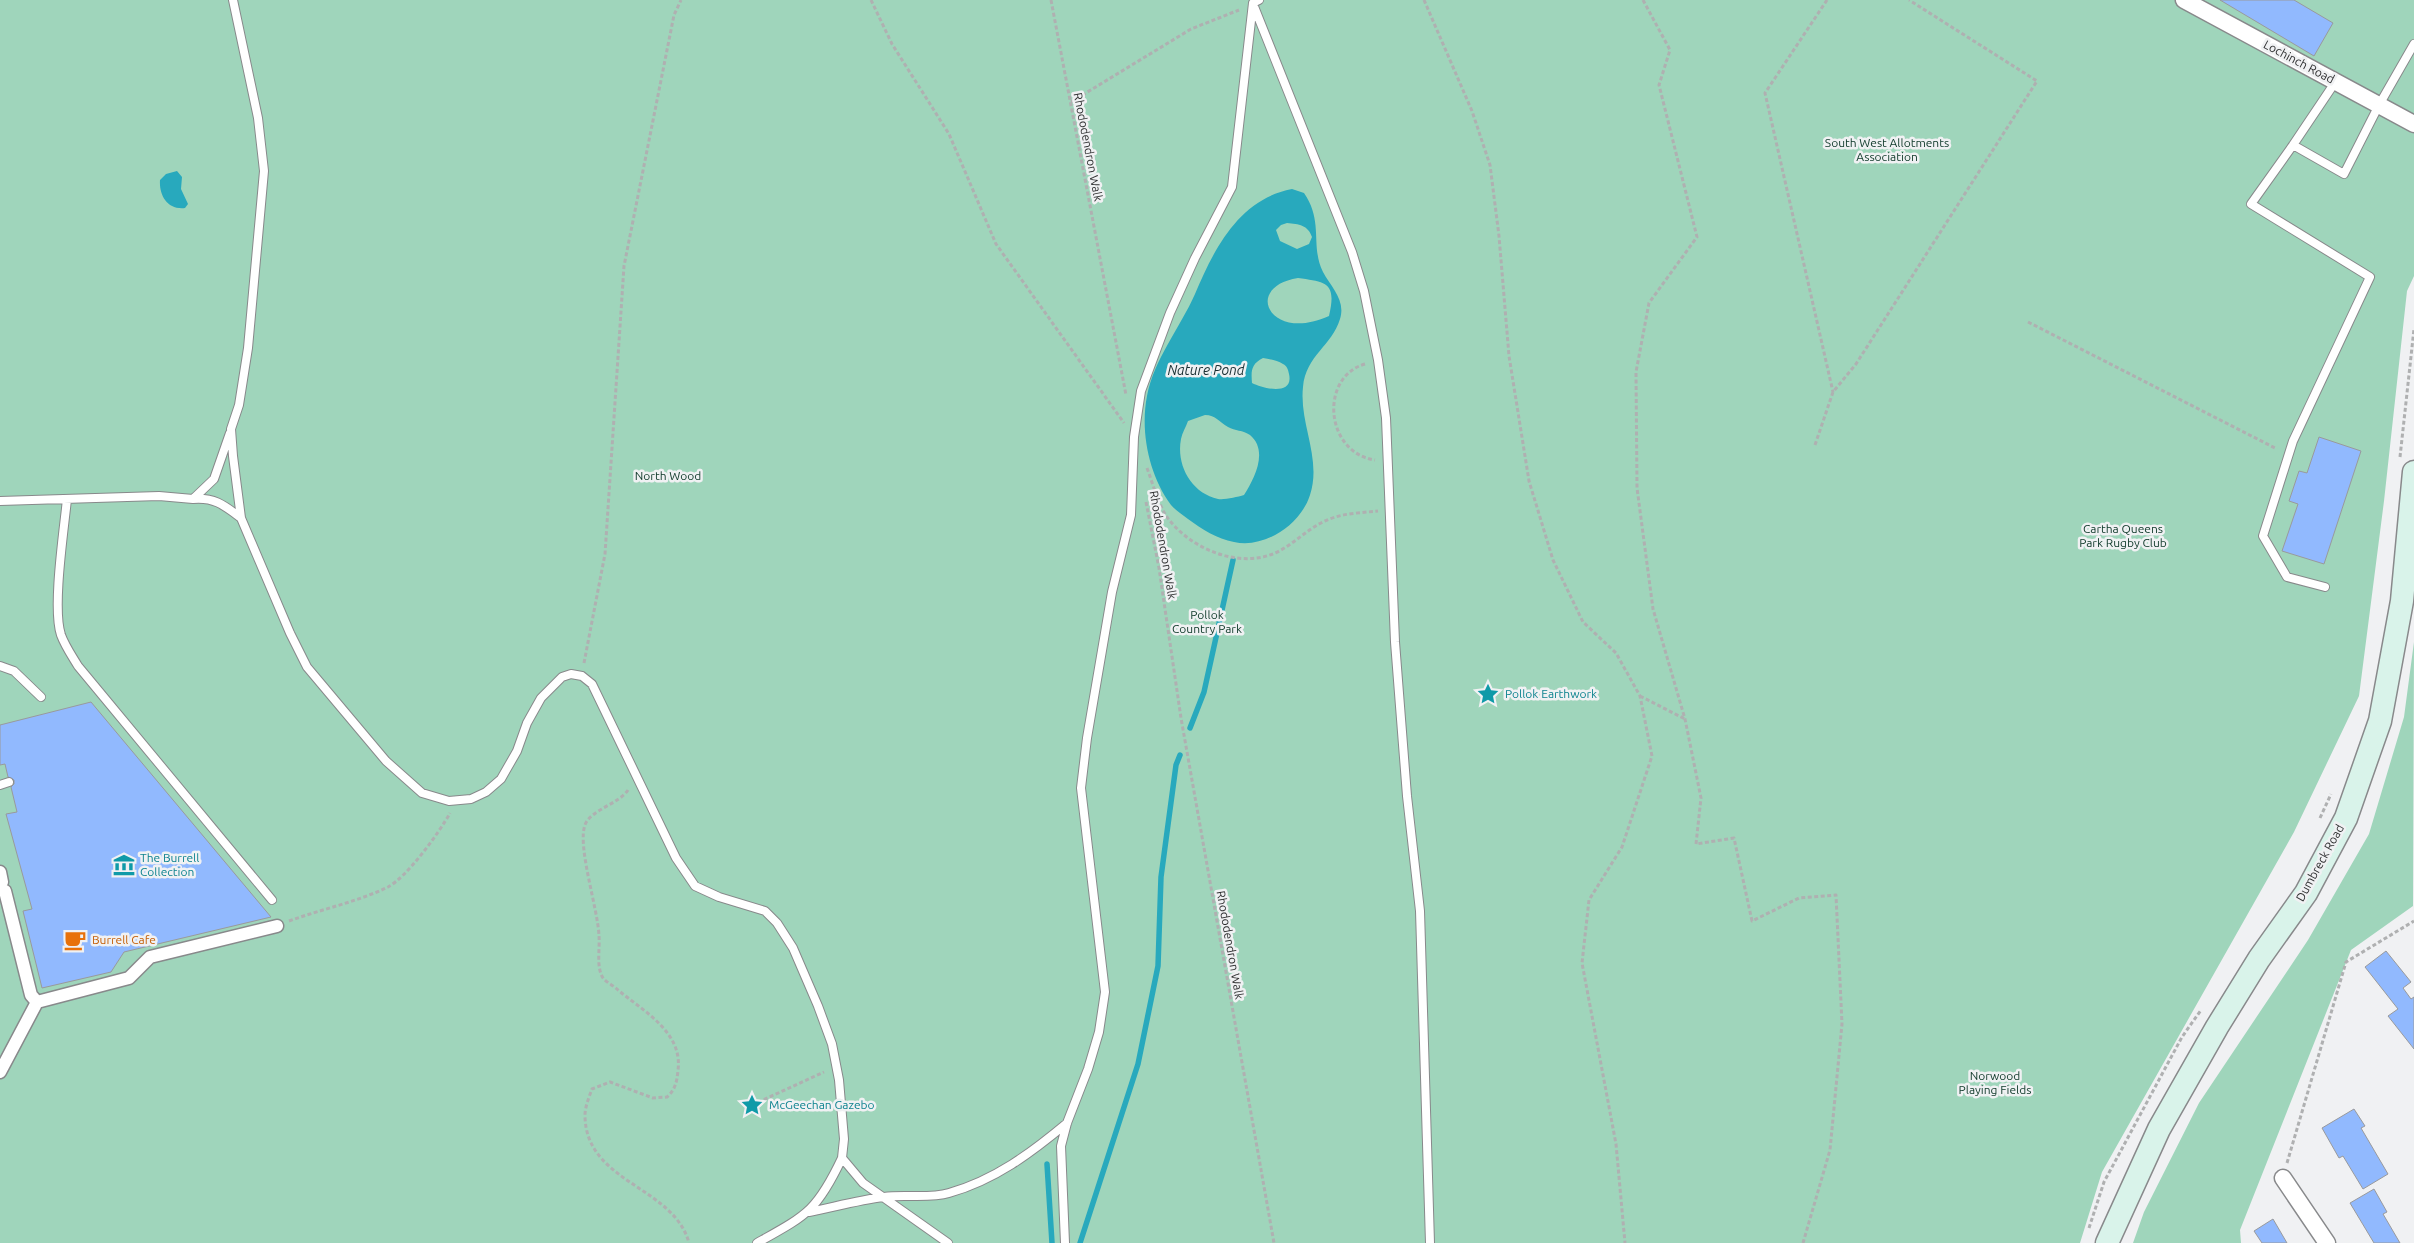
<svg xmlns="http://www.w3.org/2000/svg" width="2414" height="1243" font-family="Ubuntu,sans-serif">
<rect width="100%" height="100%" fill="#f0f1f3"/>
<!-- green -->
<path fill="#9fd5bb" d="M0 0H2414V276L2407 291 2384 501 2359 696 2294 832 2102 1172 2080 1243H0Z
M2414 642 2413 906 2351 950 2240 1230 2241 1243H2133L2144 1212 2199 1103 2308 940 2369 834 2404 717Z"/>
<!-- water -->
<path fill="#28a9bd" fill-rule="evenodd" d="M177 171 182 177 181 189 188 204 185 208C167 210 159 195 160 180L166 174Z
M1292 189 1304 193C1324 222 1310 246 1323 272 1331 287 1346 300 1340 319 1332 346 1306 355 1303 387 1299 424 1322 458 1310 495 1301 524 1265 549 1234 542 1217 539 1202 529 1188 519 1182 514 1175 510 1171 505 1149 475 1140 432 1147 396 1154 359 1180 328 1195 294 1214 249 1239 199 1292 189ZM1287 223C1299 224 1308 225 1312 237L1309 244 1297 249 1280 241 1276 230 1281 225ZM1298 278C1326 282 1337 282 1329 316 1270 343 1242 287 1298 278ZM1263 358C1269 359 1277 360 1283 364 1287 366 1288 369 1289 374 1294 396 1264 389 1252 383 1251 371 1251 364 1263 358ZM1205 415C1216 415 1219 422 1228 427 1235 431 1243 430 1250 435 1269 451 1254 479 1244 495 1237 497 1225 500 1218 499 1191 493 1176 465 1181 439 1182 433 1186 427 1188 421Z"/>
<g fill="none" stroke-linecap="round" stroke-linejoin="round">
<!-- stream -->
<path stroke="#28a9bd" stroke-width="5.5" d="M1190 728 1204 692 1233 560
M1047 1164 1052 1243
M1080 1243 1138 1064 1158 966 1161 877 1176 765 1180 755"/>
</g>
<!-- building -->
<path fill="#91b9fe" stroke="#999a9c" d="M2220 0H2294L2333 23 2314 56Z
M2319 437 2361 451 2324 564 2282 551 2298 504 2289 501 2299 471 2307 473Z
M91 702 271 917 124 952 111 972 42 988 23 911 32 909 6 814 17 812 11 787 14 784V780L8 777 5 764 0 765V725Z
M2386 951 2411 982 2403 988 2411 999 2414 997V1049L2388 1016 2398 1009 2365 967Z
M2354 1109 2365 1126 2361 1128 2388 1174 2363 1189 2343 1156 2339 1158 2322 1128Z
M2374 1189 2387 1212 2383 1214 2400 1243H2374L2350 1203Z
M2273 1219 2287 1243H2262L2254 1231Z"/>
<g fill="none" stroke-linecap="round" stroke-linejoin="round">
<!-- service casing -->
<g stroke="#88898b" stroke-width="10">
<path id="service" d="M233 0 258 118 264 171 248 348 239 405 231 429 233 456 241 518 290 633 307 667 386 761 422 793 449 801 471 799 486 792 501 779 517 751 527 723 541 698 562 677 571 674 582 676 592 684 676 858 695 886 719 897 765 911 777 923 793 948 818 1006 832 1044 839 1080 844 1139 842 1158 863 1183 948 1243
M1253 4 1352 252 1364 291 1378 360 1386 418 1395 642 1407 796 1420 911 1430 1243
M2293 145 2336 81
M67 499C64 530 52 608 61 635 65 646 72 656 78 666L272 900
M193 499C215 497 225 506 241 518
M0 501 159 496 193 499 214 479 230 433
M2325 587 2287 577 2263 536 2293 441 2370 277 2251 204 2293 145 2344 174 2379 105 2414 44
M0 666 14 671 41 697
M0 785 9 782
M809 1212C834 1207 859 1200 884 1197 905 1194 929 1199 949 1193 995 1180 1031 1153 1067 1123
M757 1243C807 1215 817 1211 842 1158
M1065 1243 1061 1146 1067 1123 1088 1069 1099 1032 1105 992 1081 788 1087 738 1112 592 1131 515 1134 437 1141 391 1170 313 1195 258 1232 187 1253 3 1259 0"/>
</g>
<!-- pedestrian casing -->
<g stroke="#88898b" stroke-width="15">
<path id="pedestrian" d="M0 872 2 882
M5 891 31 995 37 1002
M0 1072 37 1002 129 978 150 957 277 926"/>
</g>
<!-- minor casing -->
<g stroke="#88898b" stroke-width="19">
<path id="minor" d="M2184 0 2414 124
M2283 1178 2327 1243"/>
</g>
<!-- secondary casing -->
<g stroke="#88898b" stroke-width="25">
<path id="secondary" d="M2107 1243 2159 1129 2217 1027 2259 959 2306 893 2346 818 2380 721 2402 601 2414 472"/>
</g>
<!-- path -->
<path stroke="#afb0b1" stroke-width="3" stroke-dasharray="4 2.5" stroke-linecap="butt" d="M871 0 892 44 949 134 996 244 1124 423
M1051 0 1126 395
M1424 0 1472 111 1490 165 1499 236 1509 356 1529 481 1553 560 1583 622 1616 653 1640 696 1652 756 1622 847 1589 900 1582 963 1616 1144 1625 1243
M1643 0 1670 50 1659 85 1697 237 1649 303 1636 372 1637 488 1653 609 1685 719 1701 798 1696 844 1734 838 1752 921 1799 898 1836 895 1842 1024 1830 1150 1803 1243
M1827 0 1765 93 1833 392
M1071 102 1191 29 1239 10
M2028 322 2277 449
M1365 364C1319 377 1325 453 1375 460
M1815 445 1833 392 1856 364 2037 81 1909 0
M2400 457 2414 329
M1147 468C1153 484 1158 504 1167 517 1190 549 1239 569 1275 553 1293 545 1306 530 1323 522 1340 513 1360 513 1378 511
M1146 502 1159 568 1181 718 1274 1243
M584 663 605 554 624 266 674 15 681 0
M1640 696 1685 719
M628 790C619 804 590 810 585 825 577 846 598 909 599 936 600 949 596 967 603 978 606 982 614 986 618 990 643 1011 683 1032 678 1070 677 1082 675 1090 667 1097L653 1098 610 1082 592 1089C589 1097 585 1107 585 1115 585 1183 674 1186 689 1243
M2320 818 2331 794
M289 921C322 909 357 902 388 887 407 877 439 833 450 813
M752 1105 824 1072
M2287 1163 2346 962 2414 921
M2089 1228 2104 1182 2182 1037 2201 1010"/>
<!-- service -->
<use href="#service" stroke="#fff" stroke-width="8"/>
<!-- pedestrian -->
<use href="#pedestrian" stroke="#fff" stroke-width="12"/>
<!-- minor -->
<use href="#minor" stroke="#fff" stroke-width="16"/>
<!-- secondary -->
<use href="#secondary" stroke="#d9f3ea" stroke-width="22"/>
</g>
<!-- icons -->
<defs>
<g id="sight-bare" transform="scale(1.725)"><path d="M0-6L1.8-2.2L6-1.7L2.9 1.2L3.7 5.4L0 3.3L-3.7 5.4L-2.9 1.2L-6-1.7L-1.8-2.2Z" fill="#0f9aa8" stroke="#f0f1f3" stroke-width="2.5" paint-order="stroke"/></g>
<g id="museum-bare" transform="scale(1.725)"><path d="M0-6L6-3V-2H-6V-3ZM-5-1h2V3h-2ZM-1-1h2V3h-2ZM3-1h2V3H3ZM-6 4H6V6H-6Z" fill="#0f9aa8" stroke="#f0f1f3" stroke-width="2.5" paint-order="stroke"/></g>
<g id="cafe-bare" transform="scale(1.725)"><path d="M-5.5-4.5H6V0H3Q3 3.5 0 3.5H-2.5Q-5.5 3.5-5.5 0ZM3-3.2v2h1.7v-2ZM-6 4.5H4V6H-6Z" fill="#e8710a" stroke="#f0f1f3" stroke-width="2.5" paint-order="stroke"/></g>
</defs>
<g fill-rule="evenodd">
<use href="#sight-bare" x="1488" y="694"/>
<use href="#museum-bare" x="124" y="865"/>
<use href="#cafe-bare" x="75" y="940"/>
<use href="#sight-bare" x="752" y="1105"/>
</g>
<g text-anchor="middle" stroke-width="5" stroke-linejoin="round" paint-order="stroke">
<!-- street labels -->
<g font-size="12" fill="#2e2f30" stroke="#f0f1f3">
<text transform="translate(2299 62) rotate(28)" y="4">Lochinch Road</text>
<text transform="translate(1088 147) rotate(79)" y="4">Rhododendron Walk</text>
<text transform="translate(1163 545) rotate(80)" y="4">Rhododendron Walk</text>
<text transform="translate(2320 863) rotate(-61)" y="4">Dumbreck Road</text>
<text transform="translate(1230 945) rotate(80)" y="4">Rhododendron Walk</text>
</g>
<!-- park labels -->
<g font-size="12" fill="#0d3828" stroke="#f0f1f3">
<text x="1887" y="147">South West Allotments<tspan x="1887" dy="14">Association</tspan></text>
<text x="668" y="480">North Wood</text>
<text x="2123" y="533">Cartha Queens<tspan x="2123" dy="14">Park Rugby Club</tspan></text>
<text x="1207" y="619">Pollok<tspan x="1207" dy="14">Country Park</tspan></text>
<text x="1995" y="1080">Norwood<tspan x="1995" dy="14">Playing Fields</tspan></text>
</g>
<!-- culture labels -->
<g font-size="12" fill="#0d838f" stroke="#f0f1f3" text-anchor="start">
<text x="1505" y="698">Pollok Earthwork</text>
<text x="140" y="862">The Burrell<tspan x="140" dy="14">Collection</tspan></text>
<text x="769" y="1109">McGeechan Gazebo</text>
</g>
<!-- food labels -->
<g font-size="12" fill="#c56008" stroke="#f0f1f3" text-anchor="start">
<text x="92" y="944">Burrell Cafe</text>
</g>
<!-- water labels -->
<g font-size="14" font-style="italic" fill="#1a2f33" stroke="#f0f1f3">
<text x="1206" y="375">Nature Pond</text>
</g>
</g>
</svg>
